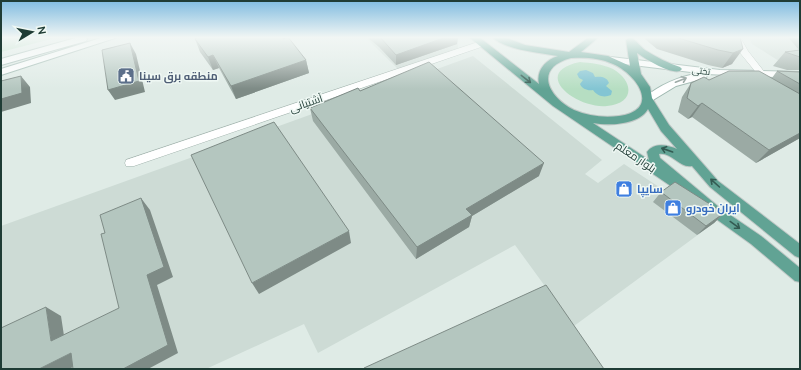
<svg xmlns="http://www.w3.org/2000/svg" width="801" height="370" font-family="Ubuntu,Cairo,sans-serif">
<rect width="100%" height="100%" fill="#dfebe6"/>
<!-- built -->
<path fill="#cddbd5" d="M365 37H451L458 44V49L398 69Z
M749 37H800V63L790 68 752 44Z
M473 56 602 160 585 174 598 183 624 164 714 223 574 326 515 245 318 353 304 324 206 369H1V226Z"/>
<!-- green -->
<path fill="#b6dec2" d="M1 37H59L1 52Z
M580 62C591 63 602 64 613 69 634 81 635 104 607 106 575 109 530 72 580 62Z"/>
<!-- water -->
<path fill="#83c5d3" d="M586 70 593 73 595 77C601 76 607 77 609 83L606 86 612 91 611 95C604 98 597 96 593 90 588 91 582 89 580 84L583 80 579 78 577 74 580 71Z"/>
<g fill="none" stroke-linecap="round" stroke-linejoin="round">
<!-- street casing -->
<g stroke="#a2b3ad" stroke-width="1">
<path id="street" d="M732 37H740L748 51 766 74 765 76H759L741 54Z
M478 42H481L485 44 484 46 134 166H126L125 163 126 160Z"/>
</g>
<!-- secondary casing -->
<g stroke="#9db7af" stroke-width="2">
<path id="secondary" d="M79 37H86L87 39 86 41 1 65V59Z
M104 37H118L1 75V69Z
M611 57 720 70 800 72V78L706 74 707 76 705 78 676 86 648 103 644 102 643 100 644 98C661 84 678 77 699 73L608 62 606 60Z"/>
</g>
<!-- primary casing -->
<g stroke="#c0c8c6" stroke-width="2">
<path id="primary" d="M469 37H479L539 84C536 71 545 60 558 56 540 53 505 50 492 37H504L525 45 569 52 589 37H599L581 52 608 56 630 66 626 40 630 37C635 39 640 46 645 50 656 57 668 63 680 67L682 69 680 71C669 74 646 59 637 53L641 74 650 87 652 98 669 125 718 181 800 244V258L795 256 710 187 692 166C680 169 672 152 659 154L660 158 720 208 761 236 800 268V282L795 281 751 244 705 211 703 207 690 196 684 195 553 106ZM571 58C586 57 600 58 613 64 638 75 661 110 619 116 604 118 588 116 574 110 547 96 534 68 571 58ZM648 109 661 131 677 149C668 145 654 142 647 152L649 160 593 123C609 126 639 125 648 109Z"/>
</g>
<!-- street -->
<use href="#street" fill="#fff" fill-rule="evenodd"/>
<!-- secondary -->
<use href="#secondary" fill="#fff" fill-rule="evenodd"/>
<!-- primary -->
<use href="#primary" fill="#61a394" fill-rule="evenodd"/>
</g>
<!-- wall -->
<path fill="#9baaa4" d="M367 37H458L457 44 396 65 379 47Z
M644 37H740L732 64 722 68 708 65 657 49 645 39Z
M788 37H800V50H799Z
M195 39 306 60 309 73 236 99 219 68 213 70 200 52Z
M800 50V70H787L773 66 785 52Z
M777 71 800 72V138L756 163 692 117 688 119 678 112 682 97 691 83 709 80 772 78Z
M360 91 539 176 472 216 469 227 416 259 313 121 310 108Z
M661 192 724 213 714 223 697 235 653 202Z"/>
<!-- shaded-wall -->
<path fill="#7e8b86" d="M446 37H458L457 44 396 65V55Z
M130 43 136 54 145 92 115 100 108 90Z
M743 49 732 64 722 68 733 53Z
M213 55 219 68 213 70 208 57Z
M306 60 309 73 236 99 231 86Z
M21 76 30 87 31 103 1 112V99Z
M702 103 692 117 688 119 698 106Z
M800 133V138L756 163 769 150Z
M544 163 539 176 472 216 469 227 416 259 417 247 466 209Z
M141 198 150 210 173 277 157 285 178 353 148 369H123L147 275Z
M724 213 714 223 697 235 706 226Z
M349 231 351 243 259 294 252 283Z
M46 307 61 316 66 349 51 341Z
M71 353 85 361 69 369H39Z"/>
<!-- building -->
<path fill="#b4c6bf" stroke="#7e8b86" d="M198 37H282L283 39 288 37 306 60 231 86 213 55 208 57 195 39Z
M380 37H446L396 55Z
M675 37H740L743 49 733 53 718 50Z
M130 43 139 81 108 90 102 50Z
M800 50V57L785 52Z
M429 62 544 163 466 209 472 215 417 247 310 108 358 88 360 91Z
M729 71H759L800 94V133L769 150 702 103 698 106 687 98 691 83 704 77 709 80Z
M777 71 800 72V84Z
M21 76 22 93 1 99V81Z
M274 122 349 231 252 283 191 155Z
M675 182 724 213 706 226 661 192Z
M141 198 164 267 147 275 168 345 123 369H73L71 353 39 369H1V328L46 307 51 341 119 308 101 234 105 233 100 215Z
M546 285 604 369H364V368Z"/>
<!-- one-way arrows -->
<defs><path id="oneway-shaft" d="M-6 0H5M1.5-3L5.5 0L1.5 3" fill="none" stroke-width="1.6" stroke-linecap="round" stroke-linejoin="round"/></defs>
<g stroke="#335b52">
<use href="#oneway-shaft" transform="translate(526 79) rotate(38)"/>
<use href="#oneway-shaft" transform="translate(667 150) rotate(-161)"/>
<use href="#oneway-shaft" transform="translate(715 183) rotate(-138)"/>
<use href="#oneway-shaft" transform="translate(735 225) rotate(36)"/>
</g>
<use stroke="#8f9e9a" href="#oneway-shaft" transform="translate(681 80) rotate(-21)"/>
<!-- sky -->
<linearGradient id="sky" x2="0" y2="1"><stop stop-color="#7fbbe0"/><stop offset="0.42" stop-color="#f1f6f4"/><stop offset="1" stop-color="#f1f6f4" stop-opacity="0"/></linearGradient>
<rect width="801" height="89" fill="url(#sky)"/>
<!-- icons -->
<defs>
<g id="civic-square" transform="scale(0.9)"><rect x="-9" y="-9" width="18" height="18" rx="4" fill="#5c6f8a" stroke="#eff8f4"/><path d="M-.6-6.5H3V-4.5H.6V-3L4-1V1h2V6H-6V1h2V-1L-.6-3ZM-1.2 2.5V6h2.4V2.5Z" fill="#fff"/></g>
<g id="shop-square" transform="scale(0.9)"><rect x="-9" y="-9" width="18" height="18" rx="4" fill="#3f7fe0" stroke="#eff8f4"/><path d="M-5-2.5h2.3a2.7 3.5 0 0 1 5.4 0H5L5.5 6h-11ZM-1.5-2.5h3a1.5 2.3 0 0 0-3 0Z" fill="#fff"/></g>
</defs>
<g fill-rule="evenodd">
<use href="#civic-square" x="126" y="76"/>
<use href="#shop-square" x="624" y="189"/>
<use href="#shop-square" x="673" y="208"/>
</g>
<g text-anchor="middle" stroke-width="3" stroke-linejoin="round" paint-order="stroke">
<!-- far-street labels -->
<g font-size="9" fill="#1f3c35" stroke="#eff8f4">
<text transform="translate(701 71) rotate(6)" y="3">تختی</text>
</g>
<!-- service labels -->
<g font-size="11" font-weight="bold" fill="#4e5e75" stroke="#eff8f4" text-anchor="start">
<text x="139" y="80">منطقه برق سینا</text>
</g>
<!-- street labels -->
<g font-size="11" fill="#1f3c35" stroke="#eff8f4">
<text transform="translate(306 103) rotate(-19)" y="4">آشتیانی</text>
<text transform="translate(636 157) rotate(34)" y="4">بلوار معلم</text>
</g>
<!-- shop labels -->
<g font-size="11" font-weight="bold" fill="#366cbe" stroke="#eff8f4" text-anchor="start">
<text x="637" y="193">سایپا</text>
<text x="686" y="212">ایران خودرو</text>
</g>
</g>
<!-- border -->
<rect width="801" height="370" fill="none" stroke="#1f3c35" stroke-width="4"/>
<!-- north arrow -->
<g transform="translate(32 32) rotate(80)" stroke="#eff8f4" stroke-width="3" paint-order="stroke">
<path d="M0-3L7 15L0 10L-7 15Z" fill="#1f3c35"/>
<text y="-6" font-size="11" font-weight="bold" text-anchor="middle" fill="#1f3c35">N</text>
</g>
</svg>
